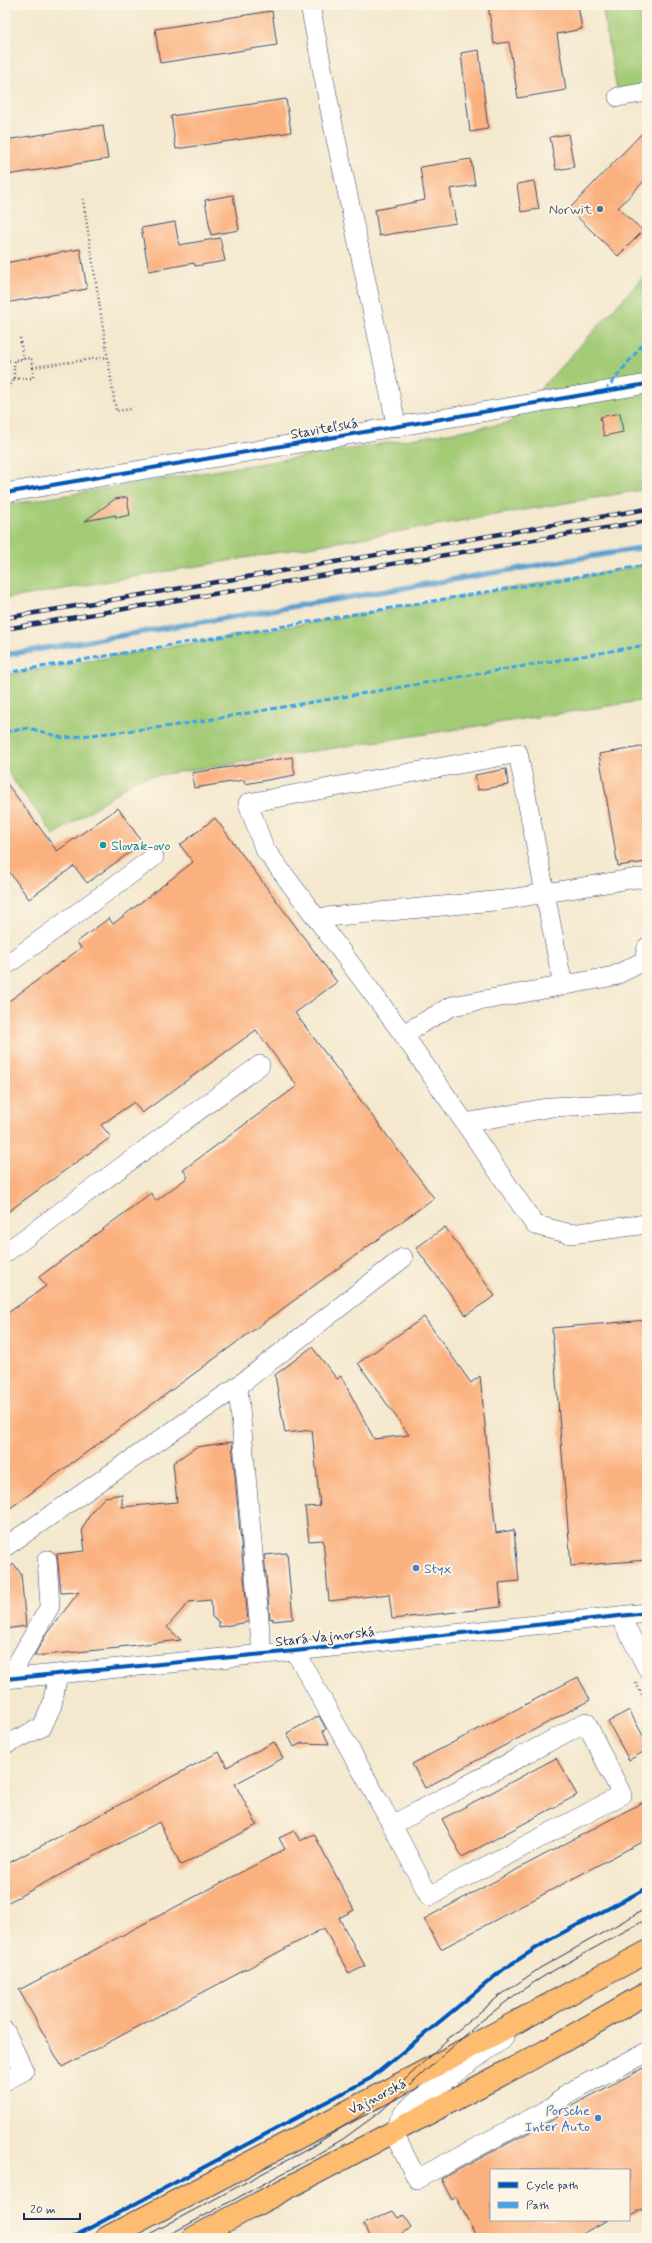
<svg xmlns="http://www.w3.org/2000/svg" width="652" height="2243" font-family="Mynerve,sans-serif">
<rect width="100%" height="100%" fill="#fcf5e5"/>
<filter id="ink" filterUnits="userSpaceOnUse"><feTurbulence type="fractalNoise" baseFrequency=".025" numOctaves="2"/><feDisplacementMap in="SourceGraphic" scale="8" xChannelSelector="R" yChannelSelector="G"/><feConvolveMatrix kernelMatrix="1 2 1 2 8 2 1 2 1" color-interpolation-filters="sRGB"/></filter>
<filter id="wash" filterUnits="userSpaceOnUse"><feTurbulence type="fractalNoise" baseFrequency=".012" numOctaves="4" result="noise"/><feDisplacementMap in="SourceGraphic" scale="16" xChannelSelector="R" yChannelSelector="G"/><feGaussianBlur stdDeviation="0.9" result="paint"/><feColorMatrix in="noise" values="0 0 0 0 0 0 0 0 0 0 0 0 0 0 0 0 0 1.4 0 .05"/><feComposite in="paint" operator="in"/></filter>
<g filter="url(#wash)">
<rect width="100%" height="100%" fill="#f4e8ce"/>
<!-- green -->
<path fill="#a3cb76" stroke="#5f7d6a" d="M602 5H647V86L617 91Z
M647 273V489L5 599V505L509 423Z
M647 565V700L139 778 54 835 5 769V675Z"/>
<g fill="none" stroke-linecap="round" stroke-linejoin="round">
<!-- stream -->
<path stroke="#5ba0d0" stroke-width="5.5" d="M5 655 647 547"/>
</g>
<g id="blocks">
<!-- building -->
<path fill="#fbb17f" d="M488 5H578L582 29 557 34 566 90 518 98 509 42 494 44Z
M272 11 277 45 160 63 155 29Z
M479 50 488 129 470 132 461 53Z
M286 99 291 132 176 149 171 116Z
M103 125 108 159 7 175 5 140Z
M647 128V178L618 208 643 231 618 256 569 209Z
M568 134 574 167 556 170 550 137Z
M471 159 475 185 450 189 456 223 379 236 375 210 425 200 420 167Z
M534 181 539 209 521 212 517 184Z
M233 195 239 230 211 235 205 200Z
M175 222 179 245 220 238 225 261 195 266 194 263 149 271 141 228Z
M80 249 87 289 5 303V263Z
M620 413 623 432 604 436 600 417Z
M127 497 130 515 116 518V515L85 521 115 499Z
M647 746V862L618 866 599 754Z
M292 757 295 775 245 784 244 780 194 788 192 773Z
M506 769 508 785 478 790 475 775Z
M5 781 57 851 118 808 143 843 87 883 74 866 29 899 5 866Z
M215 818 337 982 295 1013 434 1198 5 1512V1315L46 1286 39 1277 151 1193 156 1201 188 1177 183 1170 297 1086 256 1030 142 1113 134 1102 101 1125 111 1137 5 1214V1004L81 948 77 942 109 918 113 924 193 862 180 845Z
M445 1227 495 1296 466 1315 416 1248Z
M424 1317 471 1383 480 1376 496 1533 514 1530 519 1581 499 1583 501 1607 392 1619 389 1594 329 1601 323 1540 309 1541 305 1507 320 1506 312 1430 285 1433 275 1375 312 1347 337 1379 341 1376 374 1439 409 1435 358 1363Z
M647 1320V1560L571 1566 552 1328Z
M232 1442 248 1622 219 1627V1622L212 1617 211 1600 189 1602 167 1627 181 1640 119 1647V1648L34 1656 47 1633 79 1592 61 1593 57 1554 85 1551 82 1529 92 1511 105 1497 122 1494V1507L177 1502 173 1463 196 1447Z
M287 1553 293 1619 273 1621V1618L270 1619 264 1555Z
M14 1564 21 1574 26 1626 5 1629V1570Z
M578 1677 590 1700 425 1788 412 1764Z
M629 1710 647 1743V1750L629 1760 608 1722Z
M319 1716 326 1729 323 1731 329 1744 302 1743 294 1747 287 1733Z
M274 1742 283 1758 235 1784 257 1825 181 1865 159 1822 5 1904V1865L219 1752 227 1767Z
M556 1758 577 1795 462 1857 442 1819Z
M647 1800V1839L441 1949 424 1919Z
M294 1831 300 1841 314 1834 354 1910 339 1918 365 1966 349 1974 324 1928 62 2067 19 1990 285 1849 279 1838Z
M647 2066V2207L629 2216V2170H491V2220H608L574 2238H477L456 2197 452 2200 441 2179 556 2118 566 2109Z
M393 2211 398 2218 404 2215 411 2228 393 2238H370L363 2224Z"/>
</g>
</g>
<g filter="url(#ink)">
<use href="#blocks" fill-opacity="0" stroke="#3c4b6f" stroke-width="1"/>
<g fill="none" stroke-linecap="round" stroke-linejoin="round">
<!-- minor casing -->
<g stroke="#3c4b6f" stroke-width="20">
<path id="minor" d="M310 5 331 115 397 428
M618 97 647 92
M5 493 647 384
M317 918 504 900 637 878 647 879
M647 947 644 961 614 976 452 1006 403 1034 465 1123 552 1107 647 1102
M5 966 154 857
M403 1034 264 848 248 803 518 753 563 986
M465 1123 535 1225 571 1234 647 1224
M5 1253 260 1065
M238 1386 262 1654
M5 1547 238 1386 403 1258
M620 1616 647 1668
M295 1651 392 1825 429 1896 622 1795 586 1722 392 1825
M9 1678 50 1606 47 1560
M5 1679 295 1651 647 1613
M5 1745 42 1727 52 1705 58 1674
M5 2031 24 2071 5 2081
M504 2038 414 2103 402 2115 393 2132 417 2179 551 2108 568 2093 647 2052"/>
</g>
<!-- major casing -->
<g stroke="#3c4b6f" stroke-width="24">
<path id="major" d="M106 2238 427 2070 647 1952
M193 2238 546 2051 647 1993"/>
</g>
<!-- path -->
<path stroke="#3c4b6f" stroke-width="2.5" stroke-dasharray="1 3" stroke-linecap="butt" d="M83 199 116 411 131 409
M20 338 23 359
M5 359 12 362
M14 379 33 378V367
M5 391 14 379V360L31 358 33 367 108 357
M636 1683 647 1704"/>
<!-- minor -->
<use href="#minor" stroke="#fff" stroke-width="19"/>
<!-- major -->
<use href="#major" stroke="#fdbc70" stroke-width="22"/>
<!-- tram -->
<path stroke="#1b2f5e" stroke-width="1" d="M142 2238 308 2149 360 2116 393 2091 451 2036 498 1997 540 1968 647 1908
M163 2238 304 2162 343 2139 380 2112 480 2022 519 1992 549 1973 647 1919"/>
<!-- rail casing -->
<g stroke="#1b2f5e" stroke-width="4.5">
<path id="rail" d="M5 618 647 509
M5 629 647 521"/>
</g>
<!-- rail -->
<use href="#rail" stroke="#fcf5e5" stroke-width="3" stroke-dasharray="9" stroke-linecap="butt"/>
<!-- quiet -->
<path stroke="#3da3ed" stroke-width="3" stroke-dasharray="6 3" stroke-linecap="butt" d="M605 391 647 339
M5 673 647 565
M5 732 29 728 63 738 172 726 647 645"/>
<!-- cycleway casing -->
<g stroke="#fcf5e5" stroke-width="6">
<path id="cycleway" d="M5 493 647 384
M5 1679 295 1651 647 1613
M71 2238 371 2078 505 1968 549 1940 647 1888"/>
</g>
<!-- cycleway -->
<use href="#cycleway" stroke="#0057b8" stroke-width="4"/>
</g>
</g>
<!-- markers -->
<circle fill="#5c6f8a" stroke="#fcf5e5" stroke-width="1.5" cx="600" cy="209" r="4"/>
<circle fill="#0f9aa8" stroke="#fcf5e5" stroke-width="1.5" cx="103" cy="845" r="4"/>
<g fill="#3f7fe0" stroke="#fcf5e5" stroke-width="1.5">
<circle cx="416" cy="1568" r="4"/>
<circle cx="598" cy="2118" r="4"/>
</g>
<g text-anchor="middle" stroke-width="4" stroke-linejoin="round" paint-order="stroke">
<!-- service labels -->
<g font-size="14" fill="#4e5e75" stroke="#fcf5e5" text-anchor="end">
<text x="592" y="214">Norwit</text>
</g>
<!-- street labels -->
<g font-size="14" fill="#1b2f5e" stroke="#fcf5e5">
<text transform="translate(324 428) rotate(-10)" y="5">Staviteľská</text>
<text transform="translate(325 1636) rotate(-6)" y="5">Stará Vajnorská</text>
<text transform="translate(377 2096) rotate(-27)" y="5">Vajnorská</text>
</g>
<!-- culture labels -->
<g font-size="14" fill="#0d838f" stroke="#fcf5e5" text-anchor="start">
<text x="111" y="850">Slovak-ovo</text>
</g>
<!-- shop labels -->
<g font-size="14" fill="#366cbe" stroke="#fcf5e5" text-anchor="start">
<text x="424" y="1573">Styx</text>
<text x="590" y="2115" text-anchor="end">Porsche<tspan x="590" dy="16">Inter Auto</tspan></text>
</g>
</g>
<!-- margin -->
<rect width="652" height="2243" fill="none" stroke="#fcf5e5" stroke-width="20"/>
<!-- legend -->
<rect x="490" y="2169" width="140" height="52" fill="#fcf5e5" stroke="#a2a6af"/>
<rect x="498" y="2182" width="20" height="6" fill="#0057b8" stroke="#a2a6af"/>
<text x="526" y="2189" font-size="12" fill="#1b2f5e">Cycle path</text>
<rect x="498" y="2202" width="20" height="6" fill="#3da3ed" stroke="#a2a6af"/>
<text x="526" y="2209" font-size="12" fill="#1b2f5e">Path</text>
<!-- scale -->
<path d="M24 2213v6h56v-6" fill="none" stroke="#1b2f5e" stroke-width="2"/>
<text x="30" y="2213" font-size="12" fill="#1b2f5e" stroke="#fcf5e5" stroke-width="3" paint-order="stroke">20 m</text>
</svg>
